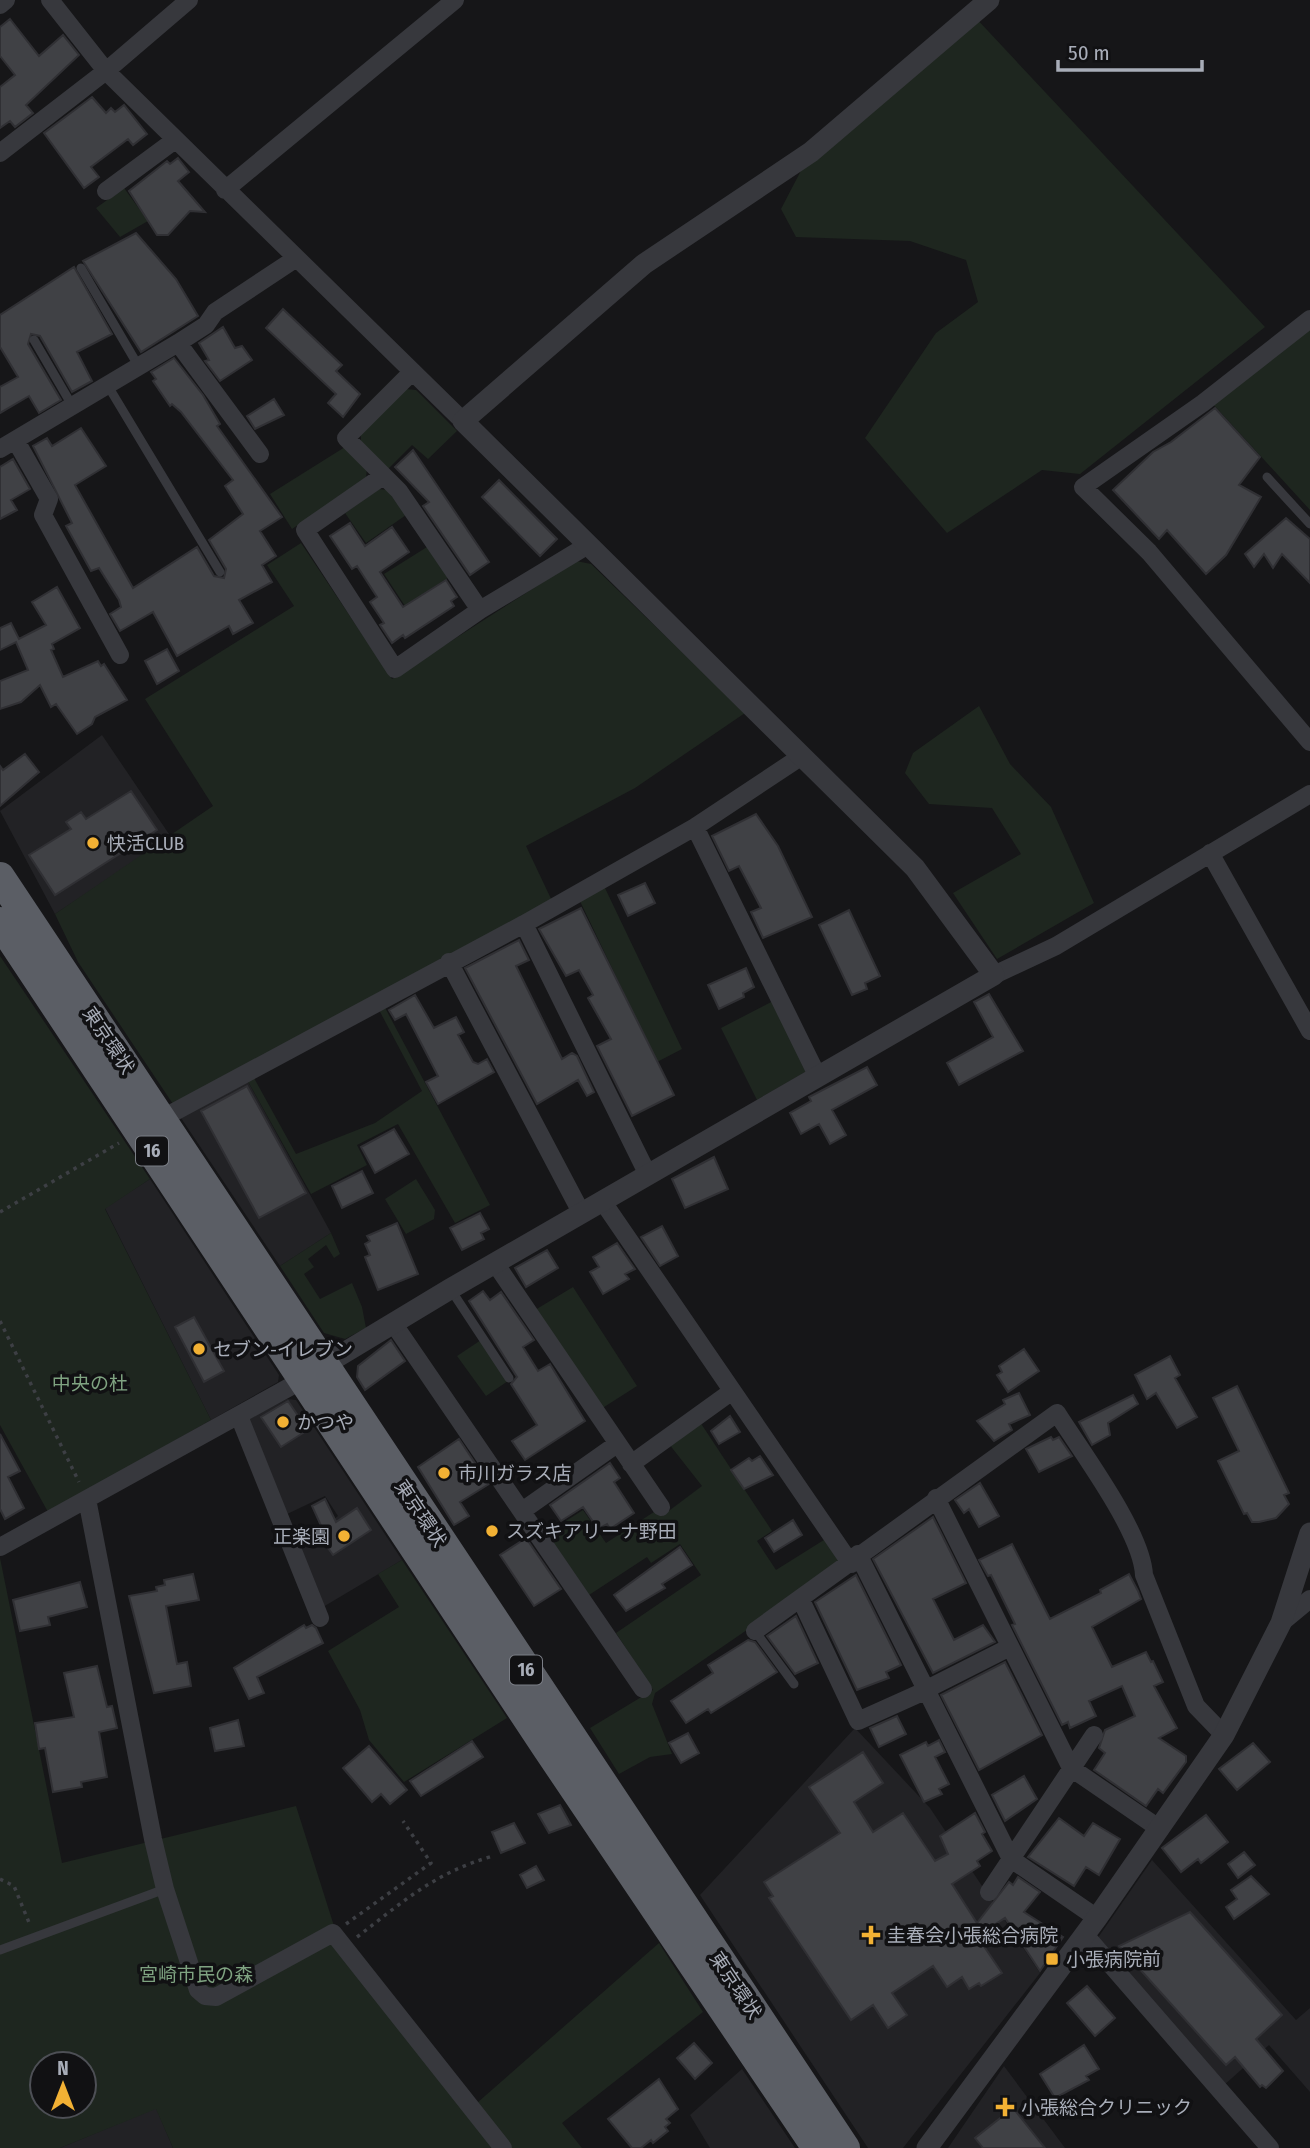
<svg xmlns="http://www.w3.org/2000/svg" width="1310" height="2148" font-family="'Fira Sans Condensed','Noto Sans JP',sans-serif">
<rect width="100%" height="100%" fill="#161618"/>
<!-- built -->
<path fill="#222225" d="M102 735 171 837 55 914 0 811Z
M246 1078 331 1233 280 1266 179 1115Z
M150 1179 279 1375 278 1382 211 1420 105 1208Z
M287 1399 296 1400 402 1560 323 1607 299 1546 338 1516 325 1496 285 1515 247 1420Z
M855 1728 930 1808 1040 1973 903 2148H868L700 1895Z
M1152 1860 1296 2020 1310 2008V2092L1269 2045 1223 2086 1097 1939Z
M1004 2066 1065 2148H948Z
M742 2069 795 2148H710L690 2115Z
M156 2108 173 2148H60Z"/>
<!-- green -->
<path fill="#1e261f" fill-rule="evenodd" d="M974 16 1265 327 1080 474 1042 470 947 533 865 438 936 333 978 302 966 260 910 241 796 237 781 209 806 161Z
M124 188 148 221 120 237 96 208Z
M1310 326V510L1211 402Z
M406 389 416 390 457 431 428 459 412 445 388 469 361 443V434Z
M345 447 367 468 366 478 292 529 270 494Z
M379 489 387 490 406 515 366 543 345 513Z
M301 543 392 679 576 561 591 564 745 713 635 788 526 846 553 903 175 1107 78 962 55 914 213 806 145 699 294 606 267 565Z
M427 547 448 578 405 606 384 574Z
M979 706 1010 764 1051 807 1094 903 997 959 953 893 1021 854 992 808 929 804 905 773 913 753Z
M604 886 682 1049 657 1062 579 899Z
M0 956 150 1179 105 1209 211 1420 48 1512 0 1425Z
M775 1000 807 1071 757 1100 721 1028Z
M382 1002 490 1205 455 1223 398 1124 357 1145 367 1165 311 1194 246 1078ZM378 1008 422 1091 375 1123 296 1154 254 1078Z
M416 1179 435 1210 434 1219 406 1234 385 1199Z
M331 1233 340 1254 334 1258 326 1245 308 1259 314 1267 304 1274 320 1299 352 1283 362 1307 366 1328 345 1339 324 1333 280 1266Z
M573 1287 637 1386 601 1409 535 1310Z
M481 1340 508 1381 486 1396 457 1356Z
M700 1422 772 1531 757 1541 776 1570 827 1538 839 1555 837 1568 655 1693 652 1704 672 1754 650 1757 619 1774 590 1728 653 1690 616 1633 701 1575 680 1544 651 1563 647 1557 589 1595 547 1533 583 1510 606 1543 657 1510 662 1516 702 1486 669 1444Z
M0 1558 62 1863 296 1806 334 1926 469 2110 659 1943 703 2012 562 2123 582 2148H173L156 2109 60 2148H0ZM42 2064H84V2106H42Z
M402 1560 507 1718 404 1782 369 1740 360 1710 328 1651 399 1607 378 1574Z"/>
<!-- building -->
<path fill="#404145" stroke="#303034" stroke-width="2" d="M10 19 39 56 63 35 79 55 26 105 33 113 15 127 10 121 0 128V87L15 75 0 56V27Z
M92 97 106 113 111 108 115 112 124 105 147 134 133 145 128 139 91 167 99 177 84 188 44 133Z
M178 158 189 172 178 181 205 212 190 211 168 235H157L129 191 167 161 170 164Z
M136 233 176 279 198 316 141 352 83 261Z
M74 267 112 334 77 352 92 381 72 392 40 336 31 334 28 344 61 400 39 413 29 396 0 413V387L18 377 0 347V315Z
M283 309 342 365 336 371 360 394 343 417 328 403 336 394 266 328Z
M223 327 235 348 242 346 252 360 220 381 205 361 209 360 199 343Z
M174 358 203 395 220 424 217 426 282 517 260 531 276 556 262 565 272 582 239 600 253 623 233 634 229 626 177 656 153 612 120 631 110 614 121 607 119 600 99 568 91 571 66 526 72 523 33 446 47 438 52 446 81 428 106 466 75 485 133 588 197 547 214 576 224 578 226 569 209 540 243 514 225 486 233 480 181 412 172 404 170 406 153 381 156 379 151 372Z
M274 399 284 415 255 429 247 416Z
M1215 408 1260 457 1239 485 1261 497 1226 555 1206 574 1167 530 1159 539 1113 490 1153 452 1171 442Z
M413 450 489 562 470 575 423 506 429 502 395 467Z
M13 459 30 489 11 500 17 510 0 519V467Z
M499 480 557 539 540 556 482 497Z
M1286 518 1310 539V583L1282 554 1273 568 1264 554 1254 567 1245 554Z
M350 523 365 546 392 527 409 552 380 572 403 607 446 580 457 597 451 601 454 606 405 638 403 635 392 643 380 625 384 623 370 602 377 597 357 566 352 569 330 536Z
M57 587 80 628 52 644 54 649 51 650 63 677 98 661 101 666 104 664 127 700 95 717 92 724 77 734 56 704 51 707 40 685 21 702 0 709V681L28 670 16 642 0 650V628L11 623 19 639 46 625 32 602Z
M167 649 179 671 157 684 145 661Z
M25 754 39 772 0 806V766L3 770Z
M131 791 157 830 55 895 29 855 71 829 66 822 81 812 86 819Z
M756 814 778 846 812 917 763 938 751 912 761 908 739 866 729 871 712 836Z
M645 883 655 903 628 916 618 895Z
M581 908 674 1095 632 1116 597 1046 611 1039 588 998 593 995 579 970 566 976 539 929Z
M849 910 880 976 865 983 867 989 852 995 819 925Z
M519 940 529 960 516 966 562 1059 572 1053 577 1056 594 1092 587 1096 578 1080 537 1104 465 968Z
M746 968 754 987 743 993 744 997 719 1009 708 985Z
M989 994 1023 1051 959 1085 947 1063 993 1037 974 1002Z
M415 995 434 1028 456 1017 464 1032 458 1035 473 1062 478 1064 487 1059 494 1072 438 1104 426 1082 438 1076 406 1014 395 1020 389 1010Z
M867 1067 877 1085 832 1110 846 1135 830 1144 819 1124 801 1134 790 1113 811 1101 809 1097Z
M247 1086 306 1193 259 1218 201 1111Z
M394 1129 409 1154 375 1173 361 1147Z
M714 1157 728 1189 685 1208 672 1179Z
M362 1171 373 1193 342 1208 332 1186Z
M480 1213 489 1229 481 1233 484 1239 462 1250 450 1228Z
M397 1223 418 1274 378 1290 365 1257 370 1255 365 1244 370 1241 367 1236Z
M662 1226 678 1256 660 1266 641 1237Z
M617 1243 635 1269 625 1274 629 1279 603 1294 590 1272 599 1267 593 1257Z
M547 1250 558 1268 526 1287 515 1268Z
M483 1291 490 1300 501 1292 534 1340 523 1347 538 1371 550 1364 585 1421 525 1460 512 1441 537 1425 511 1384 517 1377 469 1301Z
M194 1317 224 1371 204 1382 175 1327Z
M391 1340 405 1361 365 1390 357 1377 358 1366Z
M1024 1349 1039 1371 1008 1392 997 1375 1002 1372 999 1366Z
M1170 1356 1180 1375 1175 1378 1197 1417 1177 1428 1156 1393 1147 1399 1135 1375Z
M1237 1386 1289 1493 1284 1495 1289 1504 1276 1518 1259 1522H1252L1247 1513 1244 1514 1218 1461 1239 1451 1213 1398Z
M1019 1393 1030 1415 1009 1424 1012 1430 994 1441 977 1421 1005 1404 1003 1400Z
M1133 1395 1138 1404 1108 1423 1110 1435 1092 1445 1079 1422Z
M288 1401 305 1426 301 1429 303 1433 281 1447 261 1417Z
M730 1416 740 1432 719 1444 711 1431Z
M0 1434 20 1471 8 1477 24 1508 5 1519 0 1509Z
M1051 1437 1053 1440 1059 1437 1072 1456 1039 1472 1026 1449Z
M459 1439 489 1484 460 1502 469 1516 454 1525 418 1467Z
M760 1456 773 1475 744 1489 731 1470 749 1458 752 1461Z
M610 1463 620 1478 614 1482 634 1513 610 1529 607 1524 598 1529 583 1507 561 1521 550 1505Z
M980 1483 999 1516 979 1527 969 1509 964 1513 955 1500Z
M325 1499 336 1522 357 1508 371 1530 333 1555 318 1534 323 1530 312 1506Z
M933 1517 966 1583 933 1599 954 1640 983 1625 995 1642 933 1673 873 1559Z
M793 1520 802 1535 774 1552 765 1538Z
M526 1538 561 1589 534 1606 500 1555Z
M1012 1544 1050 1619 1101 1593 1100 1590 1129 1574 1138 1591 1141 1599 1092 1627 1112 1667 1146 1652 1151 1662 1153 1661 1163 1682 1154 1686 1177 1728 1159 1738 1186 1756V1762L1163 1793 1158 1789 1146 1806 1094 1770 1105 1753 1099 1748 1105 1730 1135 1716 1122 1686 1089 1701 1096 1716 1070 1728 1068 1722 1062 1725 1012 1625 1015 1624 991 1575 988 1576 979 1560Z
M680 1547 692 1565 662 1584 665 1588 626 1611 614 1595Z
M193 1574 199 1600 166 1606 177 1664 187 1662 191 1686 154 1693 129 1596 157 1591 156 1587 165 1585 164 1580Z
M856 1575 901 1665 886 1672 889 1678 857 1690 815 1602Z
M80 1582 87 1607 48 1617 50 1625 20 1631 13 1600Z
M796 1616 818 1663 795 1674 767 1636Z
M304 1625 306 1628 312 1625 316 1628 323 1643 257 1677 264 1693 249 1699 234 1668Z
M748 1640 755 1642 777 1672 711 1713 708 1709 686 1723 671 1701 713 1673 708 1665Z
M1005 1662 1042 1735 979 1770 941 1695Z
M97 1666 107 1707 112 1706 117 1728 99 1732 107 1777 81 1782 82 1787 53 1792 45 1748 39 1749 35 1723 74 1717 64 1673Z
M897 1716 906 1734 879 1747 870 1728Z
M238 1720 244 1746 215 1751 210 1728Z
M688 1733 699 1753 681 1763 669 1743Z
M939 1740 945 1752 935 1757 949 1784 939 1789 942 1794 924 1802 900 1755 926 1742 928 1746Z
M472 1741 483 1757 421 1796 410 1781Z
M1253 1743 1270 1762 1237 1790 1219 1769Z
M369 1746 407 1790 390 1804 381 1794 372 1802 343 1768Z
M863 1752 883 1783 854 1802 873 1832 903 1813 935 1861 948 1854 940 1836 975 1813 985 1832 982 1834 992 1851 977 1861 980 1866 952 1884 977 1923 1009 1882 1013 1885 1018 1877 1040 1892 1024 1912 1063 1937 1040 1971 1005 1918 977 1936 1002 1973 981 1986 979 1983 969 1989 962 1977 947 1987 933 1966 892 1993 907 2015 888 2028 873 2005 851 2020 769 1898 773 1896 764 1882 840 1833 809 1787Z
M1024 1776 1037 1799 1005 1821 992 1795Z
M560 1805 571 1825 549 1833 538 1814Z
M1206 1815 1228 1842 1201 1863 1198 1859 1181 1872 1162 1848Z
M1059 1818 1084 1836 1093 1823 1120 1839 1099 1875 1086 1867 1074 1886 1028 1857Z
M514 1823 525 1843 501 1853 492 1832Z
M1244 1852 1255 1865 1238 1878 1228 1864Z
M536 1866 544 1880 527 1888 520 1875Z
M1251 1876 1269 1894 1234 1919 1226 1907 1237 1899 1231 1890Z
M1190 1912 1282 2015 1256 2039 1283 2071 1266 2088 1262 2085 1260 2087 1235 2057 1226 2065 1119 1946Z
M1087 1986 1115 2018 1095 2036 1067 2003Z
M694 2043 712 2063 695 2079 677 2058Z
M1084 2045 1099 2069 1086 2076 1089 2080 1055 2098 1040 2074Z
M659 2079 678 2109 666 2119 670 2123 665 2127 668 2131 653 2143 651 2140 641 2148H632L608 2119Z
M1013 2108 1045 2148H983L975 2138Z"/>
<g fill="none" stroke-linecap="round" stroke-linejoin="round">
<!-- path -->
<path stroke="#3d3f44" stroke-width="3.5" stroke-dasharray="3.5 5" stroke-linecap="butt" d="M0 1212 119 1143
M0 1321 79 1482
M0 1879 14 1886 30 1925
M346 1924 431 1863 403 1821
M357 1937C404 1901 434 1873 493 1856"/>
<!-- service -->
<path stroke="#37383d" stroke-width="9" d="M81 268 139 367
M34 340 73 407
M108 386 220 572
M1267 477 1310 524
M451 1290 509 1378
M755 1631 794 1684
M0 1950 165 1889"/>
<!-- minor -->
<path stroke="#37383d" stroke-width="18" d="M50 0 106 71 463 421
M0 5 6 0
M0 153 106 71 189 0
M225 190 455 0
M106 191 175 140
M1310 319 1203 403 1083 487 1149 552 1310 742
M178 343 260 454
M412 372 346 438 399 491 480 610
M16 441 49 499 43 515 120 655
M0 449 178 343 206 325 215 312 295 259
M383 476 305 530 395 669 480 610 588 545
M695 827 818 1077
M1210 853 1310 1031
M524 924 648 1175
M449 962 582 1214
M994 975 1056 946 1310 794
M163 1118 524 924 695 827 802 756
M603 1202 851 1564
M495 1263 661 1507
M393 1323 643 1689
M239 1416 320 1618
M631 1464 731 1392
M936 1498 1071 1768 1160 1829
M87 1499 153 1839 165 1889 198 1990 205 1996 216 1997 333 1933 503 2148
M522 1511 617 1444
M0 1547 304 1379
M858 1554 1011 1859 1097 1918
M801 1600 858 1721 927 1690
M1281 1623 1310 1599
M755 1631 1057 1413C1081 1451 1142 1532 1144 1575L1196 1706 1224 1735
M927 1689 1010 1647
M989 1892 1094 1735
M1085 1935 1270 2148"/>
<!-- tertiary -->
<path stroke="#37383d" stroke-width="21" d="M314 1371 450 1289 994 975 915 868 463 421 644 264 811 152 989 0
M927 2148 1097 1918 1224 1735 1281 1623 1310 1533"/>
<!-- trunk -->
<path stroke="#5b5e65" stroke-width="30" d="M0 877 845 2148
M0 922 547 1748 817 2148"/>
</g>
<!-- markers -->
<g fill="#f2b134" stroke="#111113" stroke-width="2.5">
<circle cx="93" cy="843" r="7"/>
<circle cx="199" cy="1349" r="7"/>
<circle cx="283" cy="1422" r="7"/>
<circle cx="444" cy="1473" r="7"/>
<circle cx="492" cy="1531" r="7"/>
<circle cx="344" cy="1536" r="7"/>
<path d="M867.5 1924.5h7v7h7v7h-7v7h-7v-7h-7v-7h7z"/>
<rect x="1045" y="1952" width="14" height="14" rx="3.5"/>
<path d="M1001.5 2096.5h7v7h7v7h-7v7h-7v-7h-7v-7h7z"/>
</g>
<g text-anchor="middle" stroke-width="7" stroke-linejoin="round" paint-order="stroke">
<!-- shield labels -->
<g fill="#111113" stroke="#7b7e86" stroke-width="2">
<rect x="136" y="1136.5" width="32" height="29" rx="5"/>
<rect x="510" y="1655.5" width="32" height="29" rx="5"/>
</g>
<g font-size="18" font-weight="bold" fill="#a8adb8">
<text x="152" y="1157">16</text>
<text x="526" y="1676">16</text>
</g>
<!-- poi labels -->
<g font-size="19" fill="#a8adb8" stroke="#111113" text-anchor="start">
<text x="107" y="850">快活CLUB</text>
<text x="213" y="1356">セブン-イレブン</text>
<text x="297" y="1429">かつや</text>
<text x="458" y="1480">市川ガラス店</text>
<text x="506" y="1538">スズキアリーナ野田</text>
<text x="330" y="1543" text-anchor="end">正楽園</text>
<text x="887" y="1942">圭春会小張総合病院</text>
<text x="1066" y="1966">小張病院前</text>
<text x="1021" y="2114">小張総合クリニック</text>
</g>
<!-- street labels -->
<g font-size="19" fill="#a8adb8" stroke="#111113">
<text transform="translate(109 1040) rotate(56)" y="7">東京環状</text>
<text transform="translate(421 1513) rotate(56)" y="7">東京環状</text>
<text transform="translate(736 1985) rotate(56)" y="7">東京環状</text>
</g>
<!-- park labels -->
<g font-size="19" fill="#7fa381" stroke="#111113">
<text x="90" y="1390">中央の杜</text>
<text x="196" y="1981">宮崎市民の森</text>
</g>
</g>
<!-- north arrow -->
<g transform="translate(63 2085)"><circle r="33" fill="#111113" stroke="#4d4f55" stroke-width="2"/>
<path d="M0-5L12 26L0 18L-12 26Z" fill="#f2b134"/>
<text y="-10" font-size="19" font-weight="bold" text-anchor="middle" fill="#a8adb8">N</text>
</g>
<!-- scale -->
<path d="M1058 60v10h144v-10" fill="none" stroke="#a8adb8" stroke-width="3.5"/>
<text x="1068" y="60" font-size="21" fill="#a8adb8" stroke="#111113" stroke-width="5" paint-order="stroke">50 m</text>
</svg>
